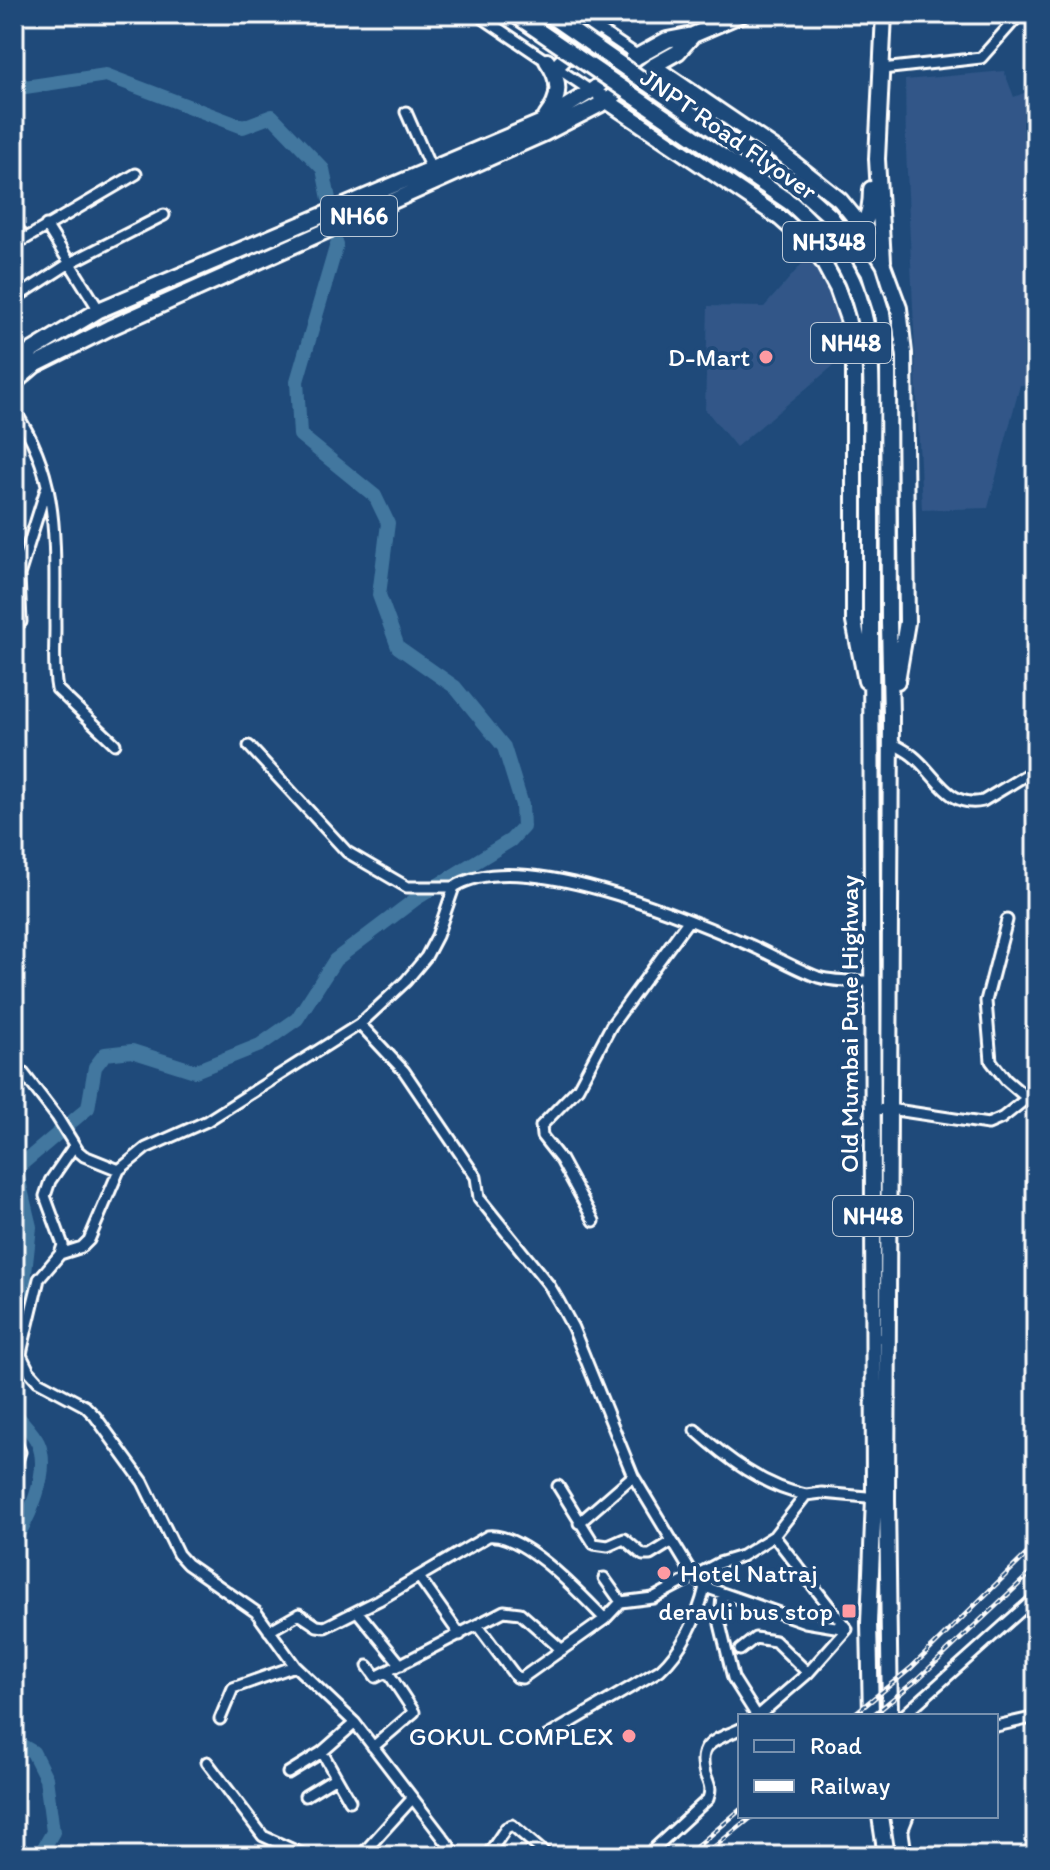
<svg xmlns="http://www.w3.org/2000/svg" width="1050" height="1870" font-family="Itim,sans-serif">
<rect width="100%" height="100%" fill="#1f4a7a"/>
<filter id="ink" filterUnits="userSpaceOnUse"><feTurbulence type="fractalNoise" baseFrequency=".0125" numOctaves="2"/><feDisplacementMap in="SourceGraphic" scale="16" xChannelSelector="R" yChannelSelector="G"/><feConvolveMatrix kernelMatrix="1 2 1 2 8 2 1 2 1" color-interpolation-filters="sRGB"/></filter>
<g filter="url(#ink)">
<!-- built -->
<path fill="#305788" d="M1004 71 1014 97 1036 88V387L1020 385 988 508 922 510 906 150 905 80Z
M808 257 836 305 844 357 736 447 705 409 708 306 764 307Z"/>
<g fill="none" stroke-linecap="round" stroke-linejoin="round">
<!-- stream -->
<path stroke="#8eadc5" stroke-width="2" d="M14 113 25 87"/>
<!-- river -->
<path stroke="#42779f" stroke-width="14" d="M14 77 25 87 106 75 243 127 272 116 323 169 329 199
M14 1306 22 1300 30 1227 16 1169 88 1108 95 1067 105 1054 132 1051 195 1071 260 1045 297 1019 335 960 417 898 511 840 523 827 522 805 504 747 455 687 398 647 379 595 388 523 375 496 300 435 297 381 337 244
M14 1412C21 1421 33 1432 38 1443 51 1471 29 1518 14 1541
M14 1741 33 1752 46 1778 53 1832 39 1856"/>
<!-- minor casing -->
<g stroke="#fff" stroke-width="15">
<path id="minor" d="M477 14 591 91
M576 14 638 56
M882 69 981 58 1020 14
M406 112 431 169
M14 224 25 239 136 174
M46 225 99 310
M14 299 70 263 164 215
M14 410C62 479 54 548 55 627 55 647 53 669 57 689L115 744
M21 622 19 575 47 486
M891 742C898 747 907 751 913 756 936 774 948 809 983 801L1036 769
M249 746 347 852 407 887H454
M1007 920 986 1001 991 1061 1006 1080 1027 1098
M360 1024 404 1071 476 1177 479 1198 549 1285 559 1302 573 1328 633 1476 694 1577 705 1587 805 1622 847 1629 774 1536 742 1556 719 1563 653 1598 621 1602 605 1619 522 1678 516 1677 478 1626
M14 1061 57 1117 78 1151 84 1156 119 1170 146 1148 207 1121 360 1024 406 981 426 957 437 936 454 887C519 846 685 917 752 946 774 956 796 969 818 977 835 982 855 981 873 981
M873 1110 889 1109 988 1124 1002 1118 1036 1091
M74 1146 50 1181 45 1196 63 1245 60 1254 39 1279 22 1349 21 1355 29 1371 38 1381 85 1406 95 1416 143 1482 178 1554 187 1564 256 1612 295 1666 355 1723 457 1856
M594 1221 561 1160 542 1136 541 1126 578 1088 611 1026 688 921
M60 1254 82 1247 89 1240 119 1170
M695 1430C726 1458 764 1487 806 1495
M14 1438 20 1452 14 1470
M558 1486 594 1544 608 1546 624 1539 643 1555H650L671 1542
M579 1523 633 1476
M774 1536 806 1495 822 1493 878 1498
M419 1577 460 1635
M604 1578 621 1602
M722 1593 720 1624 733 1678 757 1716
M357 1611 401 1665
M269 1631 299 1614 317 1626 325 1627 379 1600 488 1536C524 1532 581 1595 605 1619
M740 1650 755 1638 775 1641 808 1673
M368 1666 376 1677 504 1611 520 1613 562 1650
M758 1716 808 1673 847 1629
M903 1716 1036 1597
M220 1719 233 1688 295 1666
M996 1726 1036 1717
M546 1737 660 1670C683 1649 698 1617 705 1587
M373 1747 414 1712 387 1671
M322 1752 350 1801
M207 1762 263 1836 307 1856
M288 1773 322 1752 355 1723
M305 1796 336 1777
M901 1834 908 1816
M358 1856 365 1851 412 1799
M487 1856 506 1828 512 1825 548 1856
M646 1856 708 1799C712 1788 709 1784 705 1774 696 1742 717 1740 740 1729"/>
</g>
<!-- highway casing -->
<g stroke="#fff" stroke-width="20">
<path id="highway" d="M653 66 781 153 840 200 863 228 883 265 899 308 904 353 907 622 897 681
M556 67 595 28
M601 97 780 218 806 241 823 262 837 288 849 322 854 366V622L866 681
M546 117C561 97 561 81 547 61
M827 259C856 234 871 230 871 189
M883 261 877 159 884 14
M14 365 33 350 99 310 540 123 591 91 638 56 667 40 693 35 742 14
M14 383 35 365 109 328 545 133 607 101 653 66 678 52 693 35
M871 622 874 1498 869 1623 871 1716
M889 622 891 717 887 1500 890 1716
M880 1816 886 1856
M898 1816 904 1856"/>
</g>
<!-- minor -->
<use href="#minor" stroke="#1f4a7a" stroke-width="9"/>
<!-- highway -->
<use href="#highway" stroke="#1f4a7a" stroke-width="14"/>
<!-- rail casing -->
<g stroke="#fff" stroke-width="5">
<path id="rail" d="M852 1716 911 1668 1036 1545
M872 1716 919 1678 1036 1568
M686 1856 740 1810
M703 1856 753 1816"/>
</g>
<!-- rail -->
<use href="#rail" stroke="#1f4a7a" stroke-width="2" stroke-dasharray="6" stroke-linecap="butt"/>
<!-- highway-bridge casing -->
<g stroke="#fff" stroke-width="20" stroke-linecap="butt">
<path id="highway-bridge" d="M514 14 792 204C817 227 838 249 852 280 877 335 871 397 871 456 871 511 871 566 871 622
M548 14 802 191 830 216 851 244 869 272 882 313 888 358 889 622"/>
</g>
<!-- highway-bridge -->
<use href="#highway-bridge" stroke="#1f4a7a" stroke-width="14"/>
</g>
</g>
<!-- markers -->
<g fill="#ff9aa2" stroke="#1f4a7a" stroke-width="3">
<circle cx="766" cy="357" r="8"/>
<circle cx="664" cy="1573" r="8"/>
<rect x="841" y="1603" width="16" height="16" rx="4"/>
<circle cx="629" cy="1736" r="8"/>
</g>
<g text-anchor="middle" stroke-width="8" stroke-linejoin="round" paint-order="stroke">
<!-- shield labels -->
<g fill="#1f4a7a" stroke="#bcc9d7" stroke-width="2">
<rect x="321" y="196" width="76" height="40" rx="6"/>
<rect x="783" y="222" width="92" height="40" rx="6"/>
<rect x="811" y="323" width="80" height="40" rx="6"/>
<rect x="833" y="1196" width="80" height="40" rx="6"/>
</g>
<g font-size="24" font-weight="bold" fill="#fff">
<text x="359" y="224">NH66</text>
<text x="829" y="250">NH348</text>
<text x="851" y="351">NH48</text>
<text x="873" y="1224">NH48</text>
</g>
<!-- street labels -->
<g font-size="26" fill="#fff" stroke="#1f4a7a">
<text transform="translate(729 134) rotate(35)" y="9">JNPT Road Flyover</text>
<text transform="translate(849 1024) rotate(-90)" y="9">Old Mumbai Pune Highway</text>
</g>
<!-- poi labels -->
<g font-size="26" fill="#fff" stroke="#1f4a7a" text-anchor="end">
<text x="750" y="366">D-Mart</text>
<text x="680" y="1582" text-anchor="start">Hotel Natraj</text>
<text x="833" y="1620">deravli bus stop</text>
<text x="613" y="1745">GOKUL COMPLEX</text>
</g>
</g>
<!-- margin -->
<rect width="1050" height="1870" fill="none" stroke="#1f4a7a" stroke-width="48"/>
<rect x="24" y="24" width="1002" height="1822" fill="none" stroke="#fff" stroke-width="3" filter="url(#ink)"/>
<!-- legend -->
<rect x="738" y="1714" width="260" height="104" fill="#1f4a7a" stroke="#7992af" stroke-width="2"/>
<rect x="754" y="1740" width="40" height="12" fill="#1f4a7a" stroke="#7992af" stroke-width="2"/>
<text x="810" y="1754" font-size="24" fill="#ffffff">Road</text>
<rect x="754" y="1780" width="40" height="12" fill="#ffffff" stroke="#7992af" stroke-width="2"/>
<text x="810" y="1794" font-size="24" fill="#ffffff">Railway</text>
</svg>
